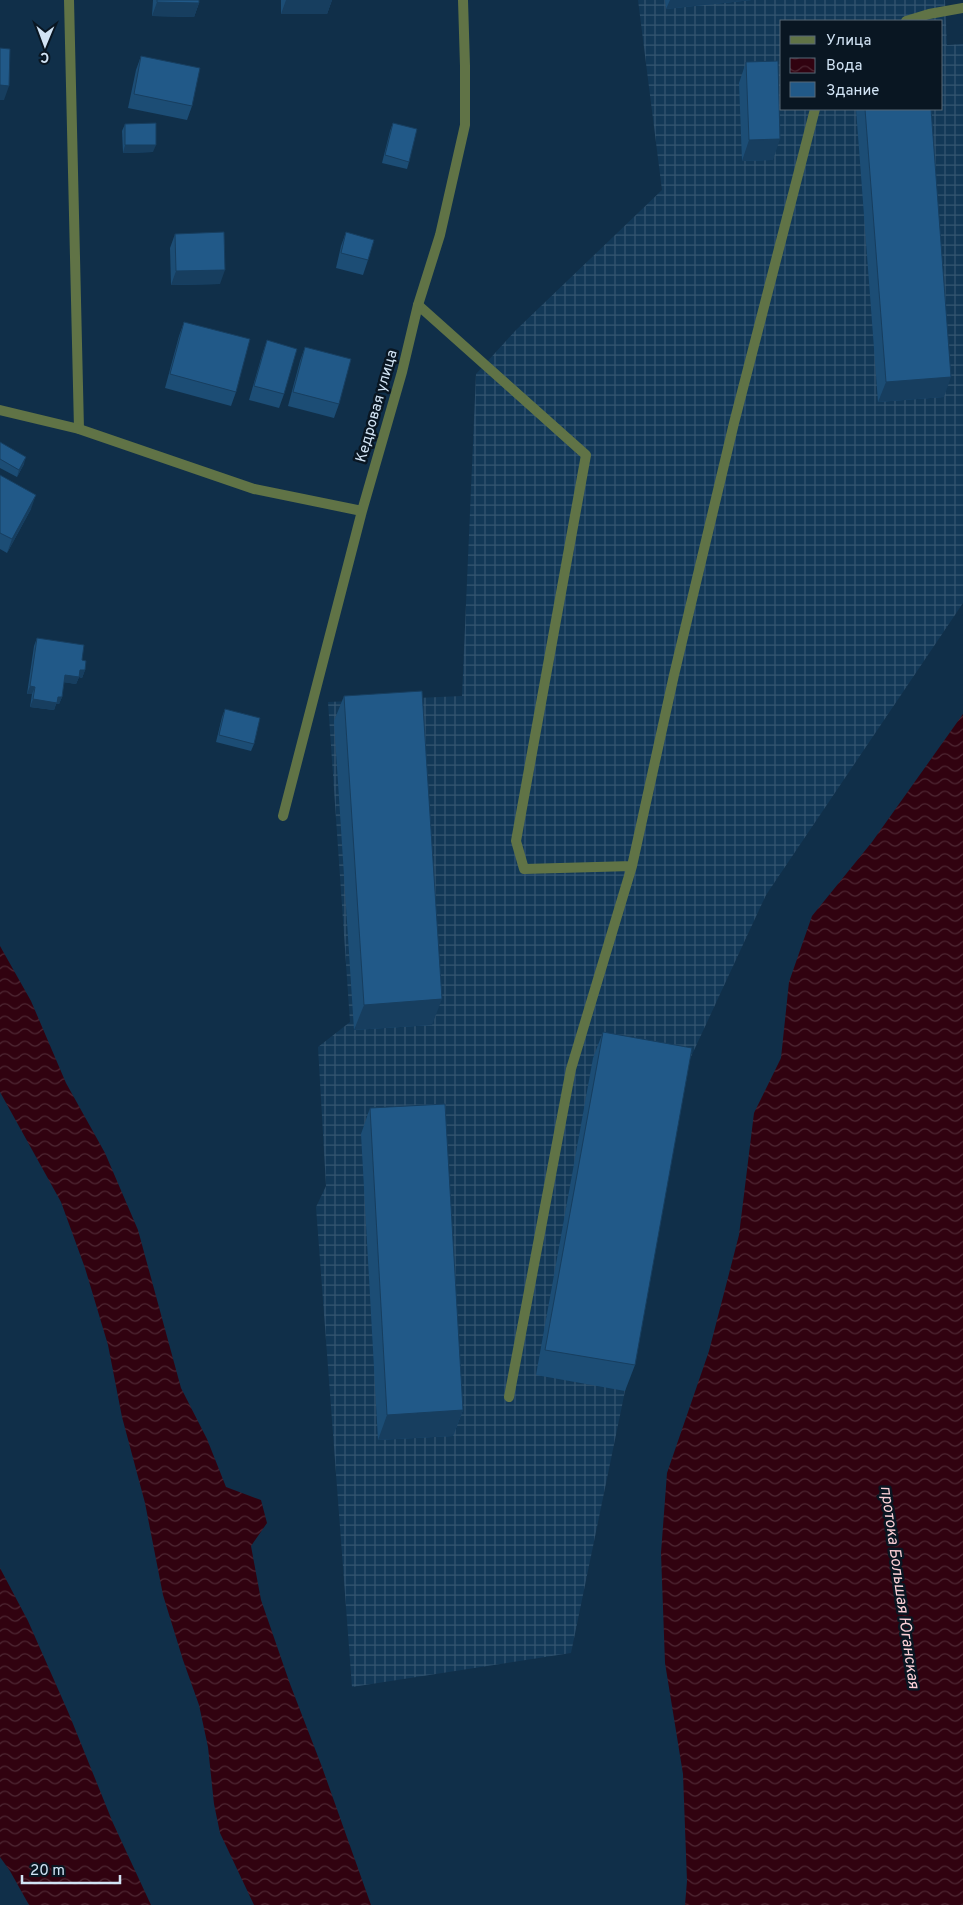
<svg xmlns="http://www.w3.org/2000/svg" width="963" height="1905" font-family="Overpass,sans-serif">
<defs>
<pattern id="industrial-grid" width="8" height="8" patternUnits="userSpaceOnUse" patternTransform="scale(1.25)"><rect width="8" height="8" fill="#123857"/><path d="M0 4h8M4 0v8" fill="none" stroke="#345570"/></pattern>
<pattern id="water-waves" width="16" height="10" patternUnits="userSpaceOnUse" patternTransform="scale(1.25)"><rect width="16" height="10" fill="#310210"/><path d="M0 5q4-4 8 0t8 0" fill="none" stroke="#4e2733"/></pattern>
</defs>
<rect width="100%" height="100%" fill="#102f49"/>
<!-- industrial -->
<path fill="url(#industrial-grid)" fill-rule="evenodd" d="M638 0H945L947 45 963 44V603L766 895 683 1074 625 1391 571 1653 352 1687 316 1207 326 1186 318 1047 350 1022 328 702 462 696 476 374 516 330 662 190ZM782 21H942V109H782Z"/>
<!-- water -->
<path fill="url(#water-waves)" d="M963 714V1905H685L687 1881 683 1774 665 1663 661 1553 667 1473 709 1351 739 1235 754 1113 781 1058 789 982 812 916 872 842Z
M0 946 31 1001 66 1083 105 1153 138 1230 181 1388 207 1439 226 1487 261 1500 267 1523 251 1546 261 1600 290 1684 322 1767 371 1905H254L220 1833 214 1804 208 1747 199 1705 183 1660 163 1595 145 1503 122 1417 108 1345 85 1268 61 1202 0 1092Z
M0 1568 28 1621 69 1714 113 1823 151 1905H29L10 1871 0 1857Z"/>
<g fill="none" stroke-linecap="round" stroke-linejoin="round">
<!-- service -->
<path stroke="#607346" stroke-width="10" d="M69 0 79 429
M906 21 929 14 963 8
M418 305 586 455 516 841 524 869 632 866 674 675 734 423 815 109
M509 1397 571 1069 632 866"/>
<!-- minor -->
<path stroke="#607346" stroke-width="10" d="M0 410 79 429 254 489 362 511
M283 816 362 511 402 372 418 305 440 235 465 125V66L463 0"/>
</g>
<!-- wall -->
<path fill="#1c4d75" d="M153 0H199V3L194 17 152 16Z
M281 0H332L327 14H281Z
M665 0H752L666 9Z
M141 56 192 106 187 120 128 108 136 70Z
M746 62 773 160 742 161 739 83Z
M856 109H931L944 397 878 402Z
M393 123 409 162 407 169 382 163 390 131Z
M125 124 153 152 123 153 122 131Z
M346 232 368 260 363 275 336 268 341 246Z
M175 234 220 284 171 285 170 248Z
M184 322 236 392 231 406 165 388 179 336Z
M267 340 284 394 279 408 249 400 262 355Z
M305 347 339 404 334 418 288 406 300 361Z
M0 442 24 464 17 477 0 468Z
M0 475 31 509 7 553 0 549Z
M37 638 82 660 85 670 82 678 79 677 76 684 64 682 62 697 59 704H56L54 710 30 707 32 694H27L34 646Z
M344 696 432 1025 354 1030 334 721Z
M225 709 254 744 251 751 216 742 222 717Z
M603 1032 635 1365 625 1391 536 1375 593 1058Z
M370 1108 463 1410 453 1436 378 1440 361 1134Z"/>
<!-- shaded-wall -->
<path fill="#173e5f" d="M286 0H332L327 14H281Z
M670 0H752L666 9Z
M157 2 199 3 194 17 152 16Z
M0 85 9 86 4 100H0Z
M780 139 773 160 742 161 749 140Z
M125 145H156L153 152 123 153Z
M225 270 220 284 171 285 176 271Z
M951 377 944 397 878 402 886 382Z
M26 457 24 464 17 477 19 470Z
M36 495 31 509 7 553 12 539Z
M80 670H85L82 678 79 677 76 684 62 682 65 675Z
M30 686 35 687 32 694H27Z
M58 697H62L59 704H56L54 710 30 707 33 699Z
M442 999 432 1025 354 1030 364 1005Z
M463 1410 453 1436 378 1440 387 1415Z"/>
<!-- building -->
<path fill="#215988" stroke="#173e5f" d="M157 0H199V3L157 2Z
M0 48 10 49 9 86 0 85Z
M141 56 200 68 192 106 134 94Z
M778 61 780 139 749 140 746 62Z
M865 109H931L951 377 886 382Z
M156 123V145H125V124Z
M393 123 417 129 409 162 385 155Z
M224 232 225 270 176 271 175 234Z
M346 232 374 240 368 260 341 253Z
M184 322 250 339 236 392 170 374Z
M267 340 297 349 284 394 254 386Z
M305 347 351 359 339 404 293 392Z
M0 442 26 457 19 470 0 459Z
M0 475 36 495 12 539 0 533Z
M37 638 84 645 82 660 86 661 85 670H80L79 677 65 675 62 697H58L57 703 33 699 35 687 30 686Z
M422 691 442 999 364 1005 344 696Z
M225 709 260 718 254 744 219 735Z
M603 1032 692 1048 635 1365 545 1350Z
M445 1104 463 1410 387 1415 370 1108Z"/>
<g text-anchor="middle" stroke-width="5" stroke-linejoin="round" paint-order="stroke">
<!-- street labels -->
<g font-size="15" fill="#d2e4f5" stroke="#091622">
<text transform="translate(376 406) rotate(-74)" y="5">Кедровая улица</text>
</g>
<!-- water labels -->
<g font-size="16" font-style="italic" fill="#fbcfd6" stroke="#091622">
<text transform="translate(901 1587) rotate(82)" y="6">протока Большая Юганская</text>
</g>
</g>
<!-- legend -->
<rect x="780" y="20" width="162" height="90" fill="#091622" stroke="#596876"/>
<rect x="790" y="36" width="25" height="8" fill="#607346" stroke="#596876"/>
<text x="826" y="45" font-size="15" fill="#d2e4f5">Улица</text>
<rect x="790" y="58" width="25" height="15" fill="url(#water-waves)" stroke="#596876"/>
<text x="826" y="70" font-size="15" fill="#d2e4f5">Вода</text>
<rect x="790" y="82" width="25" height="15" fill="#215988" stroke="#596876"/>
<text x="826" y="95" font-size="15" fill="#d2e4f5">Здание</text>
<!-- north arrow -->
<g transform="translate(45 45) rotate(181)" stroke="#091622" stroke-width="4" paint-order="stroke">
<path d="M0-4L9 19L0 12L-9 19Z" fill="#d2e4f5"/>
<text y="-8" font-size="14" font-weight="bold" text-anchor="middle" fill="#d2e4f5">С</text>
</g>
<!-- scale -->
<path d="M22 1875v8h98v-8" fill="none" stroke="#d2e4f5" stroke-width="2.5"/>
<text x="30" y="1875" font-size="15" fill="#d2e4f5" stroke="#091622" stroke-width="4" paint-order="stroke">20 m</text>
</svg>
